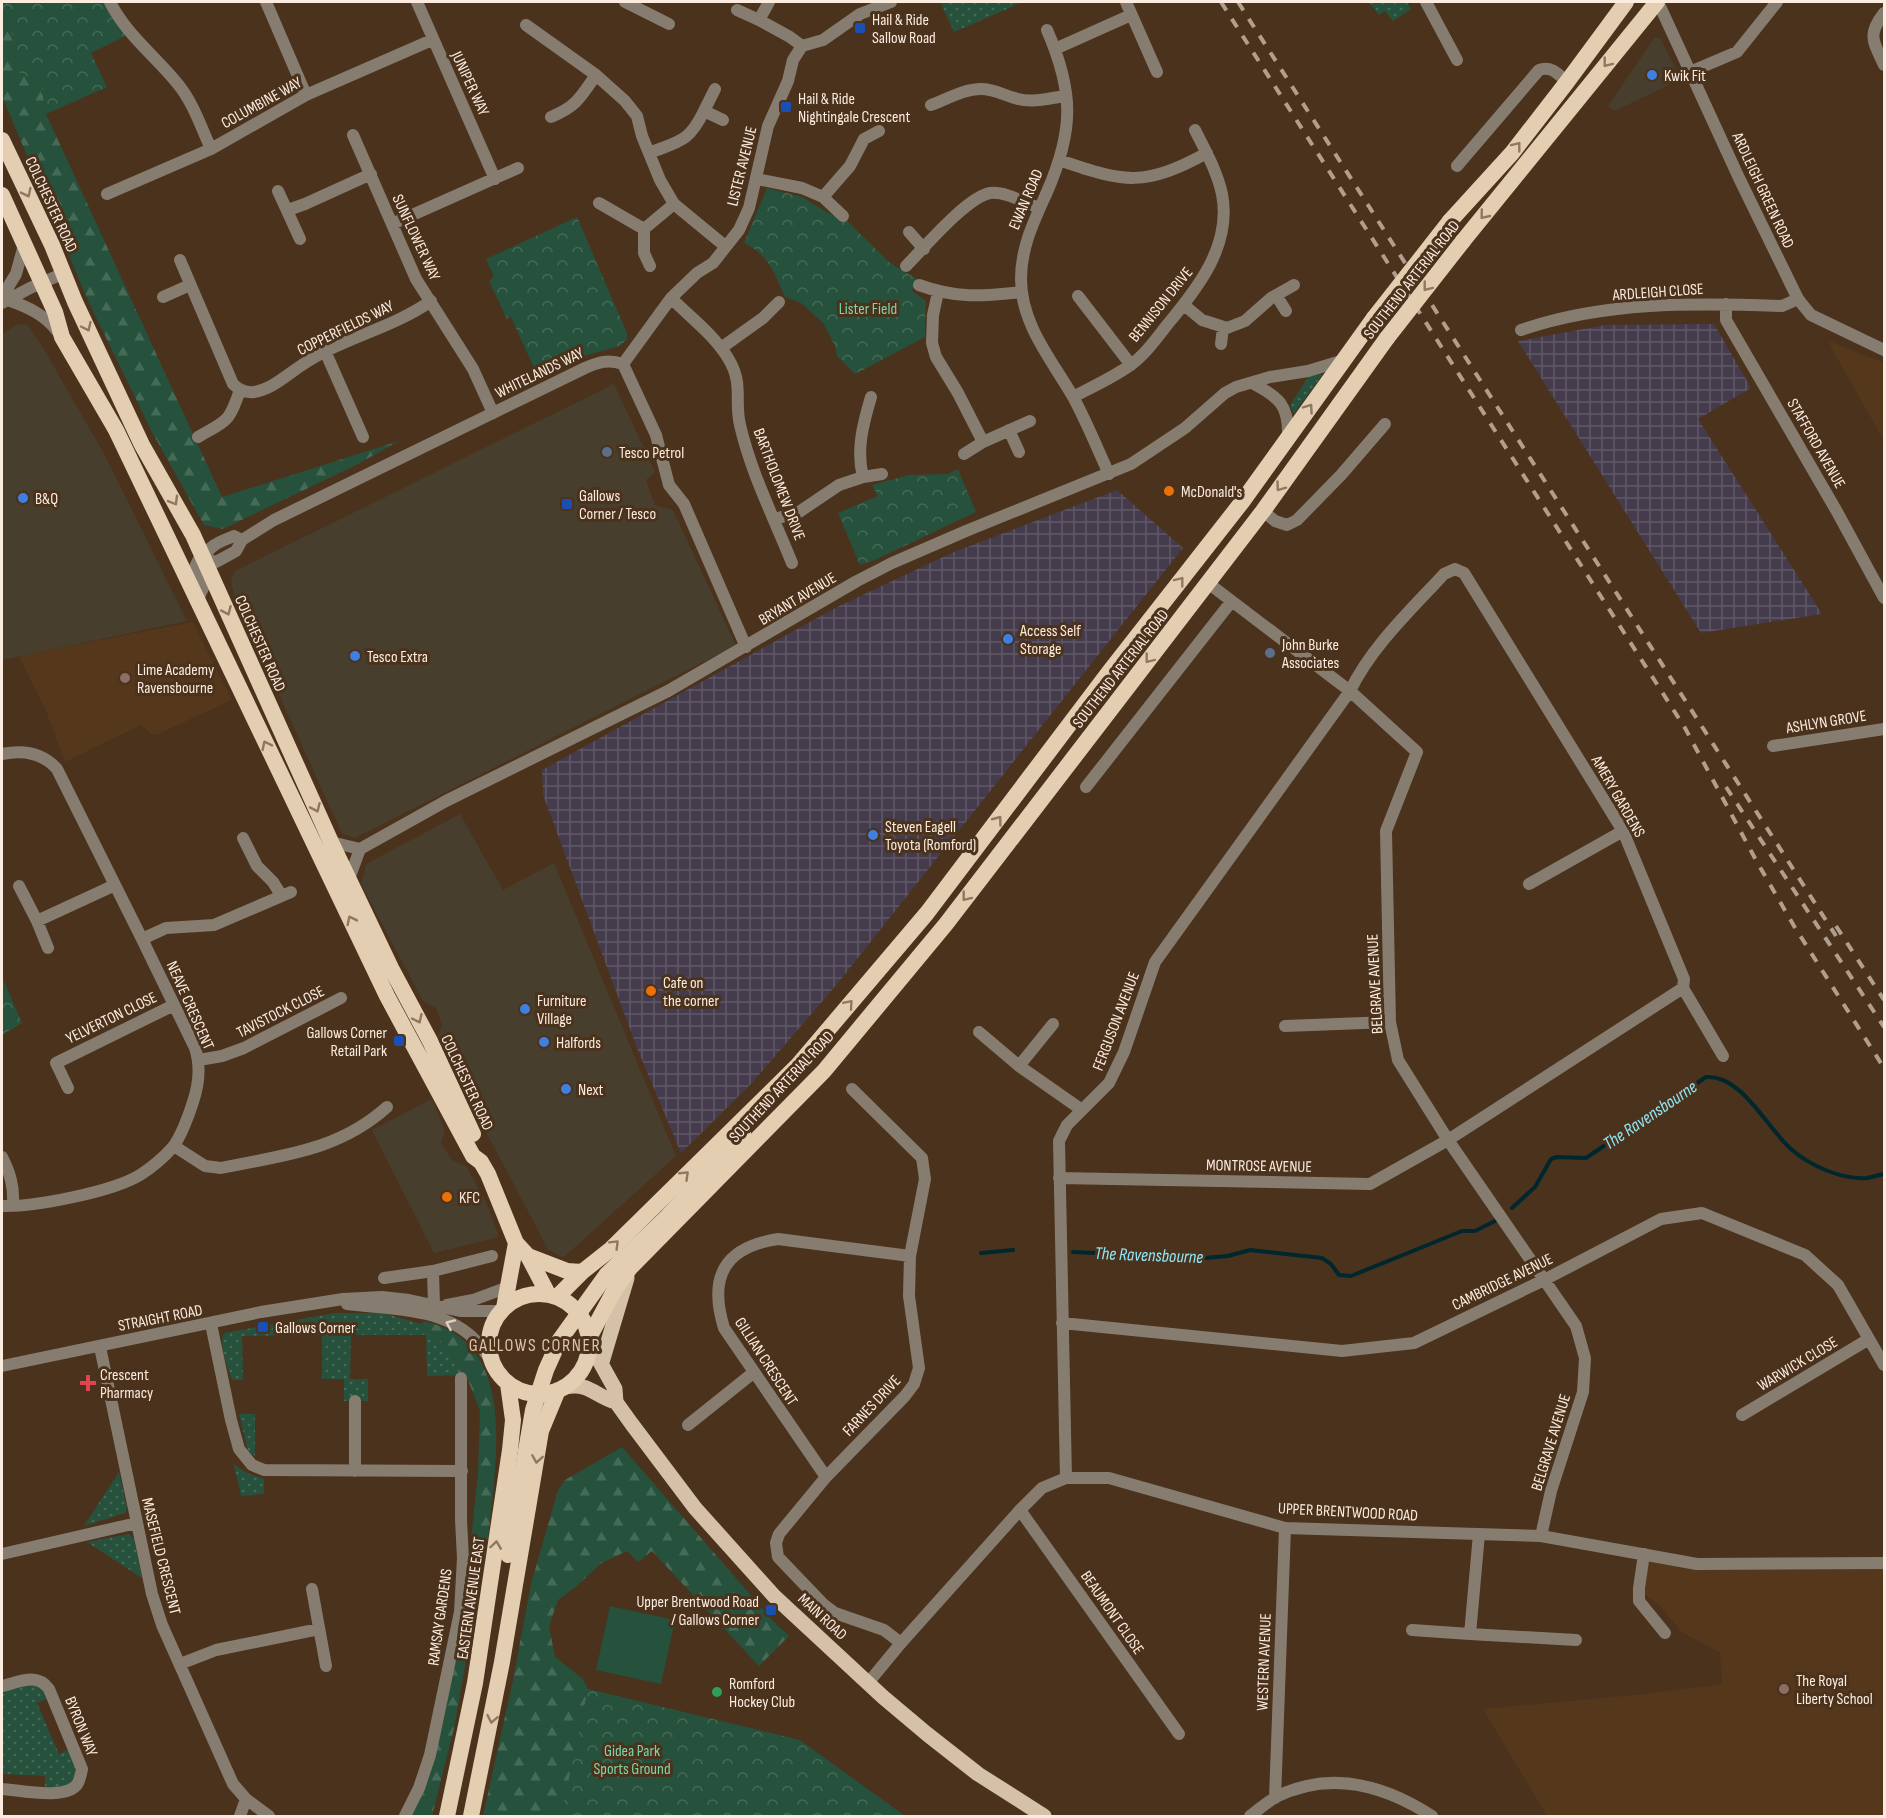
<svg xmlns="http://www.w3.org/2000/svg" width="1886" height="1818" font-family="'Sofia Sans Condensed',sans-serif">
<defs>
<pattern id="industrial-grid" width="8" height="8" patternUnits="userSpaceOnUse" patternTransform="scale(1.5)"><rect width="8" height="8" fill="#443b4c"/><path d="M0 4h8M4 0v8" fill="none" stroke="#605865"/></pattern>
<pattern id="grass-dots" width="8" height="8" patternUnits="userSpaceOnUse" patternTransform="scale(1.5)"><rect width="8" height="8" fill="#26513c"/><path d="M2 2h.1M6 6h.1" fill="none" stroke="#466a58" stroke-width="1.8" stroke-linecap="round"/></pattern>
<pattern id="forest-firs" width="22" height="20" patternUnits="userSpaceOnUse" patternTransform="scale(1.5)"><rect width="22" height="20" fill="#26513c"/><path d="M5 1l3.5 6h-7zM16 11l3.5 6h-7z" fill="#466a58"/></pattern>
<pattern id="park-crowns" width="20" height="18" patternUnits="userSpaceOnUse" patternTransform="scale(1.5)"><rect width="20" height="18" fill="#26513c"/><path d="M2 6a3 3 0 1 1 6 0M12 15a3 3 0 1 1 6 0" fill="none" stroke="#466a58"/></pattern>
</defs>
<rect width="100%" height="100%" fill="#4a321c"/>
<!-- commercial -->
<path fill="#483e2d" d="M1654 38H1660L1681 79 1615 111 1608 106Z
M18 324 28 325 42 346 103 452 187 621 2 660V334Z
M614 384 655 472 646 480 655 505 673 510 737 648 723 652 355 838 342 834 234 595 231 580 235 571Z
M460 814 503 890 554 863 676 1156 563 1258 548 1249 459 1081 438 1036 442 1025 436 1008 423 1001 361 884 366 864Z
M432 1099 445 1131 441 1142 452 1160 466 1166 487 1204 499 1237 434 1253 372 1130Z"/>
<!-- industrial -->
<path fill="url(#industrial-grid)" d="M1714 324 1751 388 1698 419 1822 614 1701 633 1518 341 1605 325Z
M1117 490 1183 548 838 983 752 1083 681 1153 637 1048 543 795 542 770 839 606 954 552Z"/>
<!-- built -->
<path fill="#55381c" d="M1829 341 1884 363V441L1832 349Z
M193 622 232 700 158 734H151L141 725 65 762 46 711 19 656Z
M1644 1554 1697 1564 1884 1563V1816H1547L1483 1709 1646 1694 1722 1684 1720 1653 1682 1632 1661 1607 1642 1592Z"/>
<!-- grass -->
<path fill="url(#grass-dots)" d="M940 2H1023L954 32Z
M1369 2H1407L1411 9 1393 21 1385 11 1379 15Z
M1320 373 1322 375 1294 414 1290 405 1309 376Z
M335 1313H383L421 1324 443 1343 466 1375 427 1376 426 1335H351L350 1379H368V1401H344V1379H322V1335L242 1336 243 1380H232C228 1367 218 1345 224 1333Z
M239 1414H255V1456L248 1451Z
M234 1464 247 1473 264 1479V1494L241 1496Z
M119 1472 127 1508 125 1513 84 1526Z
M129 1534 134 1539 142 1578 87 1542Z
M25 1684 42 1687 48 1698 37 1703 59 1754 69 1749C81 1778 78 1788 45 1788V1776L2 1774V1691Z"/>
<!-- forest -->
<path fill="url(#forest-firs)" d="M2 20 12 34 16 71 41 83 46 114 222 497 399 441 356 465 223 529 204 525 151 430 89 303 2 96Z
M424 1321C434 1324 445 1327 454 1333 516 1372 493 1480 488 1540L471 1539 478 1473 480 1411 466 1375 443 1343 421 1324Z
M622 1447 775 1623 789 1636 759 1666 652 1551 638 1562 627 1551 600 1564 578 1585 558 1600 549 1626 555 1657 583 1679 588 1689 562 1816H483L513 1680 531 1584 558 1490 565 1480Z
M470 1552 485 1554 454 1728 432 1816H411L460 1629Z"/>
<!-- park -->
<path fill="url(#park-crowns)" d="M2 2H110L131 33 91 53 107 87 46 114 41 83 16 71 12 34 2 20Z
M767 188 802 197 828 213 844 218 890 263 917 279 912 291 926 301 925 337 855 374 837 356 835 346 823 323 801 303 785 297C774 272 769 255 744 243Z
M577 217 627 333V339L620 346 587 355 538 377 511 317 507 319 489 281 494 277 486 259Z
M958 469 976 512 875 560 860 565 838 513 878 496 872 485 909 475 948 474Z
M2 977 22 1023 2 1035Z
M588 1689 800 1740 905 1816H561Z"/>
<!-- pitch -->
<path fill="#26513c" d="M610 1606 675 1620 661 1684 596 1670Z"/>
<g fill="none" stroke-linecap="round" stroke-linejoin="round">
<!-- stream -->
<path stroke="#00272e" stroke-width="4" d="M1512 1208 1535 1187 1551 1159 1557 1157 1586 1158 1706 1077C1741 1074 1767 1128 1791 1149 1809 1165 1841 1180 1867 1178 1872 1177 1879 1175 1884 1174
M1073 1252 1205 1258 1228 1256 1250 1250 1322 1258 1331 1264 1339 1275 1351 1276 1462 1231H1475L1495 1221
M981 1253 1013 1250"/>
<!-- minor -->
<path stroke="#867d70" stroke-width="12" d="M110 2C126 34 155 56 177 83 193 102 201 127 211 149
M266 2 306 95
M417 2 495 179
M625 2 669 24
M769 2 759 20 790 37 802 46
M1126 2 1157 72
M1426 2 1457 60
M737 10 759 20
M1884 13C1867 35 1873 41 1884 65
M526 25 596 75 625 101 637 116 642 136 660 180 674 204 725 246
M1047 30C1074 92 1074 130 1047 192 1034 221 1021 247 1021 279 1021 324 1051 359 1072 395 1086 420 1097 448 1109 474
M802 46 823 40 860 14 891 2
M1055 49 1131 15
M1690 72 1737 52 1777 2
M931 105C947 99 964 89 981 89 995 89 1005 96 1018 99 1033 103 1050 98 1065 96
M704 111 715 89
M551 117C577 106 580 98 596 75
M353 135 416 279 473 369 493 413
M649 153C680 141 689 142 704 111L723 120
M1059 160C1126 183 1144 187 1207 153
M1457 166 1539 70C1551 65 1559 75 1567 82
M757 179 802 188 823 197 843 216
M278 191 300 239
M107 194 211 149 306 95 432 40
M823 197 850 166 864 139 879 131
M599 203 644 229V253L650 266
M288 210 305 204 371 174
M392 224 518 168
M644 229 674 204
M909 232 924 249
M180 260 233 384C239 390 245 393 254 392 271 390 288 374 302 365 342 338 391 329 431 301
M906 266C924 248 967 197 990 193 1005 191 1025 203 1039 208
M919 285C957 299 983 296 1022 292
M938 292 933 315 932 343 936 357 958 393 983 442
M1276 295 1286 311
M1078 296 1131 365
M163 297 190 285
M671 298C690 317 714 335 728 358 744 384 734 400 740 425 751 473 774 518 792 563
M1726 304V320L1836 510 1884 598
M1184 305 1202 320 1227 328 1245 321 1271 298 1294 285
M1521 330C1605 301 1694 303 1782 306L1798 299
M1221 344 1223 328
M721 348 763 318 779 302
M325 351 363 437
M623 364 671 298 697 273 713 263 739 230 749 208 768 126 788 81 793 60 802 46
M1073 397C1092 387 1112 378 1129 366 1144 356 1156 339 1167 325 1198 288 1232 245 1222 194 1217 171 1205 150 1195 130
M1009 430 1019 452
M198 437C227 420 229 423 240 390
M964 454 983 442 1030 421
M863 477C856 450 863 424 871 397
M1263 511 1275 521 1287 525 1297 520 1341 475 1385 424
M775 519 799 512 839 485 863 477 882 474
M1208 583 1350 691 1417 752 1386 831 1390 1022 1398 1060 1448 1140 1576 1326 1585 1358 1583 1392 1551 1491 1541 1536
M1773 746 1884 729
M2 754C22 750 42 752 57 769L142 939 195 1048C201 1066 199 1084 193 1102 189 1115 180 1139 172 1148 163 1158 151 1168 140 1175 112 1192 34 1207 2 1206
M1086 787 1231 602
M243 838 257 866 273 882 281 895
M1529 884 1623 831
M19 886 37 921 48 948
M37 921 115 885
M142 939 166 928 214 925 291 892
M1683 988 1723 1056
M1053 1024 1019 1066 1082 1110
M1285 1026 1390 1022
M979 1032 1019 1066
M199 1060 222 1056 244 1048 341 998
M68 1088 56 1063 174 1005
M852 1089 922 1158 925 1179 910 1256 909 1296 919 1368 914 1384 905 1396 826 1477 779 1534 776 1543 778 1557 823 1604 835 1613 884 1630 901 1643
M174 1146 205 1166 221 1168C283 1155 338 1151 387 1107
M2 1157C10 1173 14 1186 13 1204
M1059 1178 1370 1184 1448 1140 1683 988 1684 979 1623 831 1464 573 1455 569 1444 574C1410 611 1372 646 1350 691L1155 962 1124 1052 1109 1083 1067 1125 1059 1141 1066 1478
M433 1271 434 1305
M384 1278 433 1271 492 1256
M1062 1323 1342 1351 1414 1343 1544 1280 1661 1219 1702 1213 1805 1255 1838 1285 1884 1365
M211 1324 231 1420 239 1449 252 1465 264 1470 462 1471
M100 1347 152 1594 162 1625 233 1784 246 1799 269 1816
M355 1401V1471
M1742 1415 1869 1339
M688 1425 753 1373
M826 1477 724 1328C708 1276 725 1247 778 1239L910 1256
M1020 1510 1179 1734
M1479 1534 1470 1634 1576 1640
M2 1554 137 1523
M1644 1554 1639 1588V1601L1665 1633
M312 1589 326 1666
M1412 1630 1470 1634
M180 1664 216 1650 319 1629
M2 1686C19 1682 37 1672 49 1689L82 1769C81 1774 80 1779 78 1783 68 1801 20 1790 2 1789
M1275 1798 1285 1528
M240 1816 246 1799
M405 1816 419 1788 430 1755 460 1612 463 1558 461 1520V1378
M1250 1816C1258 1810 1267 1802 1276 1797 1330 1770 1384 1785 1432 1816"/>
<!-- tertiary -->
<path stroke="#867d70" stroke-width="12" d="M1658 2 1739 178 1798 299 1811 315 1884 350
M8 300C28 307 45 315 57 331
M8 300V287L16 274 24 245
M2 303 30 288 64 273
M1252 383C1279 397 1289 405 1288 437
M203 558C211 544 220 542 234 536L242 540
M197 601 204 586 195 567 200 557 216 562 236 551 242 540 274 520 585 368C599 362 608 359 623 364L656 435 669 485 684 504 746 647
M331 842 360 849 446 801 668 691 857 581 892 563 966 531 1131 464 1185 428 1225 393 1236 387 1270 377 1308 371 1341 361
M349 879 360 849
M347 1304C387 1309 440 1307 472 1337 480 1344 486 1354 492 1362
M447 1305 473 1300 508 1287
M2 1366 261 1312 343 1299 382 1297 409 1300 460 1311H501
M868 1683 901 1643 1020 1510 1042 1488 1066 1478H1109L1285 1528 1541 1536 1697 1564 1884 1563"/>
<!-- primary -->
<path stroke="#d4c1a7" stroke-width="15" d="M589 1342 615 1389 616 1402 631 1423 695 1508 774 1596 883 1697 927 1734 978 1774 1044 1816
M602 1362 627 1278
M566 1387C589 1382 596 1397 616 1402"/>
<!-- trunk -->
<path stroke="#e4ceb2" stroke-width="16" d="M2 140 52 245 75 302 142 445 193 535 331 842 391 968 430 1041 473 1134
M2 195 55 312 62 337 116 430 387 996 473 1156 481 1162 488 1174 516 1243 528 1256 548 1294
M1450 221 1512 153 1567 82 1626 2
M1463 241 1657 2
M709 1172 743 1133
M528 1256 567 1271 582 1272
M489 1344a50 50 0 1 1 100 0a50 50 0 1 1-100 0Z
M557 1297 582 1272 611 1249 798 1065 927 913 1109 672 1242 502 1374 318
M504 1308 516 1243
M590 1336 614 1291 630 1268 824 1071 946 924 1263 511 1387 338
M447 1816 475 1683 510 1450 513 1420 508 1384
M471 1816 502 1662 541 1431 558 1390"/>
<!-- rail -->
<path stroke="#b19e8d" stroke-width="4" stroke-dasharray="10 10" stroke-linecap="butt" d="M1221 2 1685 728 1757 862 1794 926 1884 1068
M1238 2 1836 936
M1726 787 1884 1027
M1836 926 1884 1000"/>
<!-- trunk-bridge -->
<path stroke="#e4ceb2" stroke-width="16" d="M1374 318 1450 221
M1387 338 1463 241
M508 1555 533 1410 546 1370 559 1341 607 1274 667 1217 709 1172"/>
</g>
<!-- one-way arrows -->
<defs><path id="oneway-chevron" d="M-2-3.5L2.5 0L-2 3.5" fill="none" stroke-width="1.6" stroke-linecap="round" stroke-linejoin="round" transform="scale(1.5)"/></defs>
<g stroke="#8f7860">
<use href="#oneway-chevron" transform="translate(1607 63) rotate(128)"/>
<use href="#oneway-chevron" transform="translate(1517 146) rotate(-52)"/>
<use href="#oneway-chevron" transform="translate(27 193) rotate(64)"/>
<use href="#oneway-chevron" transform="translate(1484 215) rotate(129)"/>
<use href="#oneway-chevron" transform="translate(1427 287) rotate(128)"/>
<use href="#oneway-chevron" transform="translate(87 327) rotate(65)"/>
<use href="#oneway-chevron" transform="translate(1309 408) rotate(-55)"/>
<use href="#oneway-chevron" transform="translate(1280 487) rotate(126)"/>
<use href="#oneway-chevron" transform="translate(174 501) rotate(60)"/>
<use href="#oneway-chevron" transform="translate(1180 581) rotate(-52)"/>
<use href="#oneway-chevron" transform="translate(227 611) rotate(66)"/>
<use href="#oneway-chevron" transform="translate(1149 659) rotate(128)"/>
<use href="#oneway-chevron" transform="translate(266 745) rotate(-116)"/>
<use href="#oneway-chevron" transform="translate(316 808) rotate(66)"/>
<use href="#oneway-chevron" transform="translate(998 820) rotate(-53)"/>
<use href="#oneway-chevron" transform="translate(966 897) rotate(128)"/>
<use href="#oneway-chevron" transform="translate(351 920) rotate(-116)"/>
<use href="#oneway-chevron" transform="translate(849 1004) rotate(-49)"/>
<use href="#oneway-chevron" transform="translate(418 1019) rotate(65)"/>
<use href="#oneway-chevron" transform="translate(685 1175) rotate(-44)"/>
<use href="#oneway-chevron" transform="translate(615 1244) rotate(-45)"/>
<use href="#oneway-chevron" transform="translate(537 1459) rotate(99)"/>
<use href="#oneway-chevron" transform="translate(496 1545) rotate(-82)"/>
<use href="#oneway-chevron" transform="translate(492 1719) rotate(101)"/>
</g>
<use stroke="#ded0c3" href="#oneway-chevron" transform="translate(450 1324) rotate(-156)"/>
<!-- markers -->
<g fill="#1a4fb4" stroke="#4a321c" stroke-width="2">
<rect x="854" y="22" width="12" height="12" rx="3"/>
<rect x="780" y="101" width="12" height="12" rx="3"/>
<rect x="561" y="498" width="12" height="12" rx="3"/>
<rect x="393" y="1035" width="12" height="12" rx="3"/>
<rect x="257" y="1321" width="12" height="12" rx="3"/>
<rect x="765" y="1604" width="12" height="12" rx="3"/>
</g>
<g fill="#3f7fe0" stroke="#4a321c" stroke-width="2">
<circle cx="1652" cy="75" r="6"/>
<circle cx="23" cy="498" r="6"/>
<circle cx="1008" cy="639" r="6"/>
<circle cx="355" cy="656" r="6"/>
<circle cx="873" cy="835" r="6"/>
<circle cx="525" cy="1009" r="6"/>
<circle cx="544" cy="1042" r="6"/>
<circle cx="566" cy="1089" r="6"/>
</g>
<g fill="#5c6f8a" stroke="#4a321c" stroke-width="2">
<circle cx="607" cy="452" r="6"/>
<circle cx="1270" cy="653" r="6"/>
</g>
<g fill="#e8710a" stroke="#4a321c" stroke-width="2">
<circle cx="1169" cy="491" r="6"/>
<circle cx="651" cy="991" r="6"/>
<circle cx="447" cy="1197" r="6"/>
</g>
<g fill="#8d6e63" stroke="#4a321c" stroke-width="2">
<circle cx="125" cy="678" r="6"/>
<circle cx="1784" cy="1689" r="6"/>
</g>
<path fill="#e0444e" stroke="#4a321c" stroke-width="2" d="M85 1374h6v6h6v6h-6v6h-6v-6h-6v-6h6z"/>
<circle fill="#2e9e5b" stroke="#4a321c" stroke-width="2" cx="717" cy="1692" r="6"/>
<g text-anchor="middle" stroke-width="6" stroke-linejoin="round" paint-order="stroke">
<!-- poi labels -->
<g font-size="16" fill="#fcecdf" stroke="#4a321c" text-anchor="start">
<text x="872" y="25">Hail &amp; Ride<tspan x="872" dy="18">Sallow Road</tspan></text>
<text x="1664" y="81">Kwik Fit</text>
<text x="798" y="104">Hail &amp; Ride<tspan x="798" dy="18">Nightingale Crescent</tspan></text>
<text x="619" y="458">Tesco Petrol</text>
<text x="1181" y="497">McDonald's</text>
<text x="579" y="501">Gallows<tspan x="579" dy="18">Corner / Tesco</tspan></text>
<text x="35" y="504">B&amp;Q</text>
<text x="1020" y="636">Access Self<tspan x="1020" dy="18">Storage</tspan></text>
<text x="1282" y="650">John Burke<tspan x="1282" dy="18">Associates</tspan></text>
<text x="367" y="662">Tesco Extra</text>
<text x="137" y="675">Lime Academy<tspan x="137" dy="18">Ravensbourne</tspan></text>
<text x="885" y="832">Steven Eagell<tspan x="885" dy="18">Toyota (Romford)</tspan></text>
<text x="663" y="988">Cafe on<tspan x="663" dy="18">the corner</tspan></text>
<text x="537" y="1006">Furniture<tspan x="537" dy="18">Village</tspan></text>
<text x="387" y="1038" text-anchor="end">Gallows Corner<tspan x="387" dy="18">Retail Park</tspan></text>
<text x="556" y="1048">Halfords</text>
<text x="578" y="1095">Next</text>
<text x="459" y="1203">KFC</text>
<text x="275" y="1333">Gallows Corner</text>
<text x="100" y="1380">Crescent<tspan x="100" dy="18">Pharmacy</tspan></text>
<text x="759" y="1607" text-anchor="end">Upper Brentwood Road<tspan x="759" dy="18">/ Gallows Corner</tspan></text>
<text x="1796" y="1686">The Royal<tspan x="1796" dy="18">Liberty School</tspan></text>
<text x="729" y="1689">Romford<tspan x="729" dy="18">Hockey Club</tspan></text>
</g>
<!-- street labels -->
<g font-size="16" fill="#fcecdf" stroke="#4a321c">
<text transform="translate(471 83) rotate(65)" y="6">JUNIPER WAY</text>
<text transform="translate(261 102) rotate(-29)" y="6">COLUMBINE WAY</text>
<text transform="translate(741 166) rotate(-76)" y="6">LISTER AVENUE</text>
<text transform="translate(1764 190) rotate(65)" y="6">ARDLEIGH GREEN ROAD</text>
<text transform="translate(1025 199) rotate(-67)" y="6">EWAN ROAD</text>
<text transform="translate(52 204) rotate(65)" y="6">COLCHESTER ROAD</text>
<text transform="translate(417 237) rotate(65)" y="6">SUNFLOWER WAY</text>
<text transform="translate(1411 279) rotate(-52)" y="6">SOUTHEND ARTERIAL ROAD</text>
<text transform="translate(1658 291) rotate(-4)" y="6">ARDLEIGH CLOSE</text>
<text transform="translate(1160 304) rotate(-51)" y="6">BENNISON DRIVE</text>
<text transform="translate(345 327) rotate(-26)" y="6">COPPERFIELDS WAY</text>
<text transform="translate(539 372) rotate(-26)" y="6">WHITELANDS WAY</text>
<text transform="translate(1817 443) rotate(60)" y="6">STAFFORD AVENUE</text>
<text transform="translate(780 484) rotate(69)" y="6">BARTHOLOMEW DRIVE</text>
<text transform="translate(797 598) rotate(-31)" y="6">BRYANT AVENUE</text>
<text transform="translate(261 643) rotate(66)" y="6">COLCHESTER ROAD</text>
<text transform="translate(1120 668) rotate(-52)" y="6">SOUTHEND ARTERIAL ROAD</text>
<text transform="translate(1826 721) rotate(-9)" y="6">ASHLYN GROVE</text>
<text transform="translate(1619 796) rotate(60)" y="6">AMERY GARDENS</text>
<text transform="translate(1374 984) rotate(-93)" y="6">BELGRAVE AVENUE</text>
<text transform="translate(191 1005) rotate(66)" y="6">NEAVE CRESCENT</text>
<text transform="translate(280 1011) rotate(-27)" y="6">TAVISTOCK CLOSE</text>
<text transform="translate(111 1017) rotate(-26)" y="6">YELVERTON CLOSE</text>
<text transform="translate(1115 1021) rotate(-69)" y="6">FERGUSON AVENUE</text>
<text transform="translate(468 1082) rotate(65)" y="6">COLCHESTER ROAD</text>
<text transform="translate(781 1086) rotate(-47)" y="6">SOUTHEND ARTERIAL ROAD</text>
<text transform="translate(1259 1165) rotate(1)" y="6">MONTROSE AVENUE</text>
<text transform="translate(1502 1281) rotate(-26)" y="6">CAMBRIDGE AVENUE</text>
<text transform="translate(160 1317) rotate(-11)" y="6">STRAIGHT ROAD</text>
<text transform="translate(767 1361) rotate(57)" y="6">GILLIAN CRESCENT</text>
<text transform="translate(1797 1363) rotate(-31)" y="6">WARWICK CLOSE</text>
<text transform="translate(871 1405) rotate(-47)" y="6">FARNES DRIVE</text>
<text transform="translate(1550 1442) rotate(-73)" y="6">BELGRAVE AVENUE</text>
<text transform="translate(1348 1511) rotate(3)" y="6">UPPER BRENTWOOD ROAD</text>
<text transform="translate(162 1556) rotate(76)" y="6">MASEFIELD CRESCENT</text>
<text transform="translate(470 1598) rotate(-82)" y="6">EASTERN AVENUE EAST</text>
<text transform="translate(1113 1612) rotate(55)" y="6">BEAUMONT CLOSE</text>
<text transform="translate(823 1616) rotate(43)" y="6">MAIN ROAD</text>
<text transform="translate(439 1617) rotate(-82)" y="6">RAMSAY GARDENS</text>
<text transform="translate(1263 1662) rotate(-88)" y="6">WESTERN AVENUE</text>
<text transform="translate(82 1726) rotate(68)" y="6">BYRON WAY</text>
</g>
<!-- park labels -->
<g font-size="16" fill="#7ed5a8" stroke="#4a321c">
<text x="868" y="314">Lister Field</text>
<text x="632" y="1756">Gidea Park<tspan x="632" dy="18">Sports Ground</tspan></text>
</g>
<!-- water labels -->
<g font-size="18" font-style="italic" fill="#91e6f7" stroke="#4a321c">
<text transform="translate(1650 1115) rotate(-34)" y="6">The Ravensbourne</text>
<text transform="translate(1149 1255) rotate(2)" y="6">The Ravensbourne</text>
</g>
<!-- neighbourhood labels -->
<g font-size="18" letter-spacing="1.5" fill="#e0c2a8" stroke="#4a321c">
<text x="535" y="1351">GALLOWS CORNER</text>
</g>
</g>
<!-- border -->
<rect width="1886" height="1818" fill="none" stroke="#fcecdf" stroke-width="6"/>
</svg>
